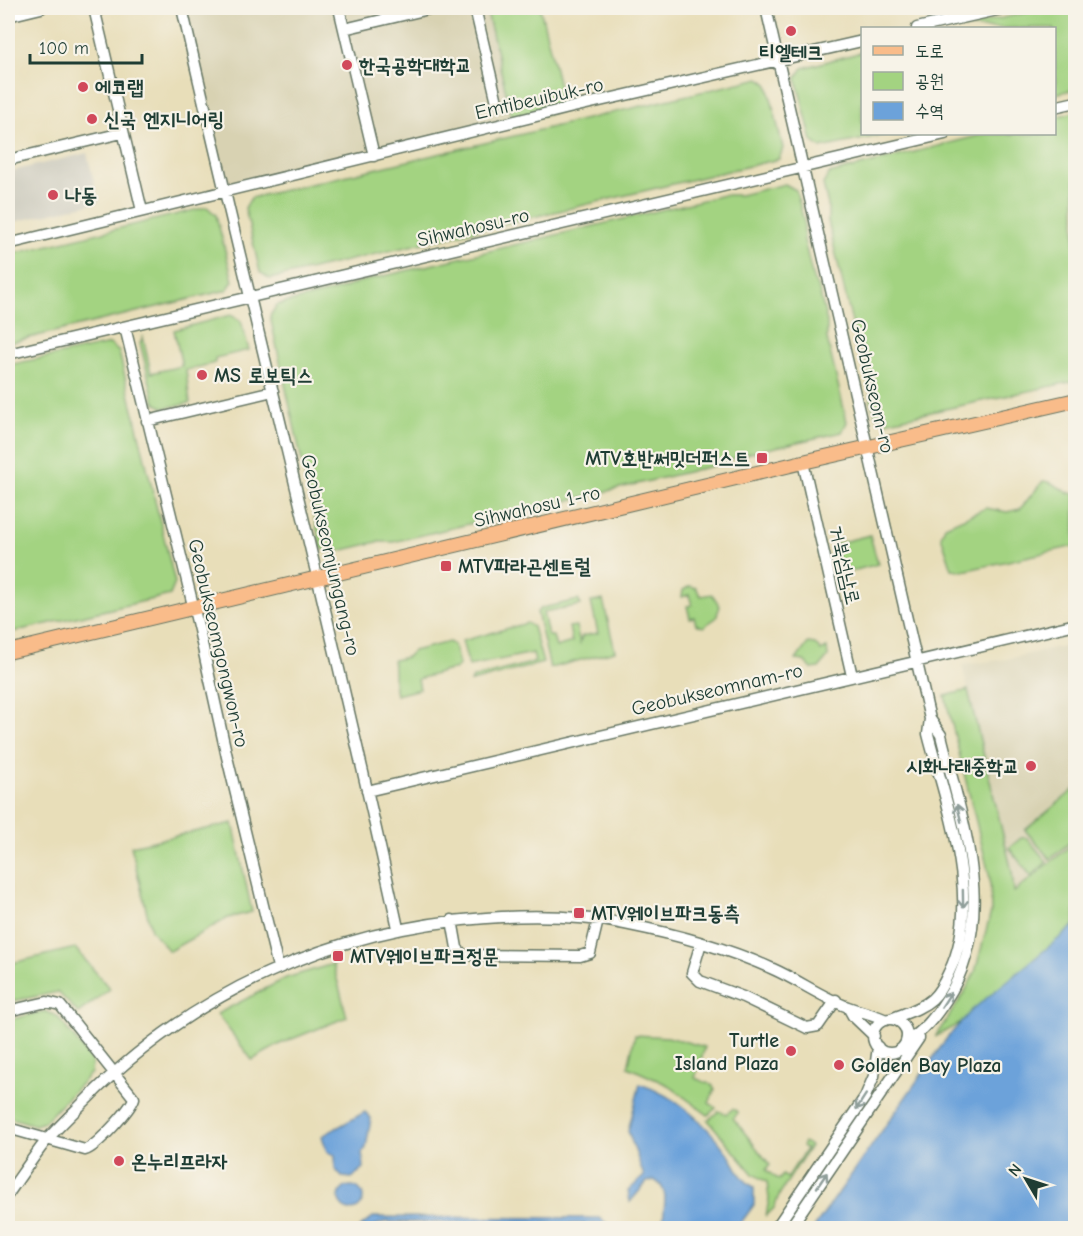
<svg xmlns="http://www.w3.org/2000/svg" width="1083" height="1236" font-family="'Comic Neue','Poor Story',sans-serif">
<rect width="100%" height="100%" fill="#f7f3e8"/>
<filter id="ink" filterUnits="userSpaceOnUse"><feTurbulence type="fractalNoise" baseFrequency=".0167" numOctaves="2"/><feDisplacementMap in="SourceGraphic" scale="12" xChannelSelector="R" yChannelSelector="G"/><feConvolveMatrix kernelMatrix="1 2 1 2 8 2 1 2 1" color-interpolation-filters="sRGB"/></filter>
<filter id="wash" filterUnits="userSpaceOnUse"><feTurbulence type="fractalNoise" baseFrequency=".008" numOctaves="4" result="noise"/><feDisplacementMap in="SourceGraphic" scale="24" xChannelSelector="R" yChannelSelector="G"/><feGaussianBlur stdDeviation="1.35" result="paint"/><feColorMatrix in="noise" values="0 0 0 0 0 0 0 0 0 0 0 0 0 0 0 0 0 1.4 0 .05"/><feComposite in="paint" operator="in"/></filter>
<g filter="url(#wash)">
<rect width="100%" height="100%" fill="#e8deb9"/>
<!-- built -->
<path fill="#d8d2b2" d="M182 8H486L513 122 224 192Z
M1075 643V842L1015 892 1012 872 962 665 1007 659Z"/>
<!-- industrial -->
<path fill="#c6c5b8" d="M87 153 99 202 14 222 8 195V172Z"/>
<!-- green -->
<path fill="#a3d381" stroke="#61885a" stroke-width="1.5" d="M486 8H540L565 110 513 122Z
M1047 8H1075V89L1055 94 1054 28H958Z
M862 52V134H888L821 148 812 141 796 78 803 68Z
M760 78 768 85 783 148 779 159 270 279 260 272 245 208 251 198Z
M1075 112V381L885 422 876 416 871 402V385L863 349 854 331 828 221V205L823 184 829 174 985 134H1054L1055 117Z
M785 184 796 190 804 222V240L813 279 819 290 827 322V339L847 422 842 432 741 455 721 464 393 542H377L331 553 321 548 270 316 277 305 341 289 359 282 724 195H740Z
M207 207 216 215 233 281 227 290 8 343V255Z
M231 315 241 321 249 350 215 358V363L186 370 190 403 164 408 155 403 140 343 143 337 151 373 182 366 174 330Z
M110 344 119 352 175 583 170 595 8 633V365Z
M1043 481C1056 481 1063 494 1075 494V546L963 571 952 569 941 536 945 526 986 508 1007 512 1020 509Z
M870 535 878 564 841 574 834 544Z
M690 586 696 588 701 596 712 594 720 606 716 618 703 627 696 624 694 617 690 618 687 606 692 605 689 595 682 597 683 590Z
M578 600 581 605 543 612 548 636H553L556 647 572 642 569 627 576 626 580 643 582 636 598 633 591 602 603 600 615 651 550 668 537 612 542 608Z
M527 623 533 627 543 663 471 682 473 678 535 662 533 653 469 666 462 641Z
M449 642 454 645 459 665 457 668 418 679 420 689 396 695C393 682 395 672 393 660L407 657 413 651Z
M808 643 815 644 821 651 827 648 828 657 819 668 812 669 804 661 796 660Z
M968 690 1012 872 1014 892 1075 842V925L960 1023 935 1037 963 995 975 972 991 912 990 878 945 696Z
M1075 789V838L1050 859 1025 830Z
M233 823 252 912 228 918 169 951 151 930 131 846Z
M1021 838H1027L1047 862 1031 876 1009 848Z
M75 948 110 989 78 1013 58 992 8 1002V964Z
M333 964 347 1017 282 1043 252 1060 217 1014 286 978Z
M45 1011 57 1016 92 1061 91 1073 44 1122 35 1125 8 1117V1020Z
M635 1035 668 1037 705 1047 695 1078 712 1085 715 1089 709 1103 716 1108 708 1115 668 1085 628 1067Z
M733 1109 738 1112 733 1118 770 1165 766 1170 779 1180 783 1175 787 1178 789 1175 806 1149 802 1146 804 1142 810 1146 779 1195 774 1208 766 1216 769 1199 767 1182 753 1174 708 1120 719 1111 726 1114Z"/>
<!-- water -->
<path fill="#6ca2da" stroke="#467087" stroke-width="1.5" d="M1075 925V1228H814L947 1038 972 1010Z
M640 1084C676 1096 707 1124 728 1154 737 1166 740 1180 754 1187V1205L737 1228H681L663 1221C664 1206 670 1188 654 1180L647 1182 630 1202 628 1191 644 1176 628 1131Z
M365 1112 371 1118 366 1148 362 1153 364 1168 352 1178 342 1177 335 1169V1155L327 1152 322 1136Z
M339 1198a12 12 0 1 1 24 0a12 12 0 1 1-24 0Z
M373 1217 599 1218 608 1224 384 1222 369 1228H359Z"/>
</g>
<g filter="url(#ink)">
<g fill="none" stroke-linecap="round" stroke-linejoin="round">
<!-- minor casing -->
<g stroke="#657563" stroke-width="13">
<path id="minor" d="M94 8 142 211
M182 8C252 315 331 620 398 928
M339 8 374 156
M475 8 497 102
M766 8 930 719
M8 16 41 8
M917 28 1006 8
M344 29 433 8
M1054 107 1076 102
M8 160 122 133
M8 244 569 108 862 41
M125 327 199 630 227 757 278 967
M8 354 945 134
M147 421 273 391
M803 462 852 676
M367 791 1076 624
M452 920 457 948 463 955 580 956 590 953 598 920
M701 943 692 973 700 981 743 997 807 1028 818 1026 836 1000
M848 1007 853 1016 874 1036
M8 1011 47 1002 60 1005 134 1098C131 1109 96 1147 85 1150L8 1128
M891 1019C905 1013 921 1009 932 999 940 992 945 981 949 972 984 901 946 805 928 734L930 719
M873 1036a17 17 0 1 1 34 0a17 17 0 1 1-34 0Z
M906 1042C924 1031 935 1017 946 1000 1000 917 962 822 941 735L930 719
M8 1194C20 1177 32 1159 45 1142 57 1128 71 1115 84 1102 191 993 333 928 486 918 533 915 579 915 625 924 675 934 727 948 773 969 798 980 823 998 848 1007 861 1012 874 1014 886 1020
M776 1228 865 1097 874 1076 878 1047
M790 1228 919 1038"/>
</g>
<!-- major casing -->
<g stroke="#657563" stroke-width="16">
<path id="major" d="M8 652 803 462 1076 400"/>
</g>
<!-- minor -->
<use href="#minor" stroke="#fff" stroke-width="10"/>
<!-- major -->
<use href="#major" stroke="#f9bc8a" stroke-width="14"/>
</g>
<!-- one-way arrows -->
<defs><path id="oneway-shaft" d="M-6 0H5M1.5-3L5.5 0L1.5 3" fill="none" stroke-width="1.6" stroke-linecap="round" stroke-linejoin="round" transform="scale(1.5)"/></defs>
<g stroke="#8f9e9a">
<use href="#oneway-shaft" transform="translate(959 813) rotate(-104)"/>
<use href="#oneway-shaft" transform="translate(963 899) rotate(89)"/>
<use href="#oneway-shaft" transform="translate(946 1000) rotate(-57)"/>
<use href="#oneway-shaft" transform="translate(861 1102) rotate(123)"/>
<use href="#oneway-shaft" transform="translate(822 1180) rotate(-56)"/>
</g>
</g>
<!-- markers -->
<g fill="#d1495b" stroke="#f7f3e8" stroke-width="2">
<circle cx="791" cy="31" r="6"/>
<circle cx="347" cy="65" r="6"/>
<circle cx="83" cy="87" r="6"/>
<circle cx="92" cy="119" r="6"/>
<circle cx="53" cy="195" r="6"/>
<circle cx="202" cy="375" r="6"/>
<rect x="756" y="452" width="12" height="12" rx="3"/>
<rect x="440" y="560" width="12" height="12" rx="3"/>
<circle cx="1031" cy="766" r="6"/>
<rect x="573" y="907" width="12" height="12" rx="3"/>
<rect x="332" y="950" width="12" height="12" rx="3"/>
<circle cx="791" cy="1051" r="6"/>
<circle cx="839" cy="1065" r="6"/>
<circle cx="119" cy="1161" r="6"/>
</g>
<g text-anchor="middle" stroke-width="4.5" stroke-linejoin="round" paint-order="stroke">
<!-- poi labels -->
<g font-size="20" font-weight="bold" fill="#1f3d34" stroke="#f7f3e8" text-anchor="start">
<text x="791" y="59" text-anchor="middle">티엘테크</text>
<text x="359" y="72">한국공학대학교</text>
<text x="95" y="94">에코랩</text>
<text x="104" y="126">신국 엔지니어링</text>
<text x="65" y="202">나동</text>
<text x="214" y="382">MS 로보틱스</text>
<text x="750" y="465" text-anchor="end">MTV호반써밋더퍼스트</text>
<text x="458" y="573">MTV파라곤센트럴</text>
<text x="1019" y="773" text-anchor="end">시화나래중학교</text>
<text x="591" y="920">MTV웨이브파크동측</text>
<text x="350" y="963">MTV웨이브파크정문</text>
<text x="779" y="1047" text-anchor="end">Turtle<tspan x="779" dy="23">Island Plaza</tspan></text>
<text x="851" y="1072">Golden Bay Plaza</text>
<text x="131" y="1168">온누리프라자</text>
</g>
<!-- street labels -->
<g font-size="20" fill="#1f3d34" stroke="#f7f3e8">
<text transform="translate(539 98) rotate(-13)" y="7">Emtibeuibuk-ro</text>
<text transform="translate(473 227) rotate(-13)" y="7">Sihwahosu-ro</text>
<text transform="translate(873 386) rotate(77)" y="7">Geobukseom-ro</text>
<text transform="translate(537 506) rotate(-13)" y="7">Sihwahosu 1-ro</text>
<text transform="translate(331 555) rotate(77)" y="7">Geobukseomjungang-ro</text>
<text transform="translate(845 565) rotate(77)" y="7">거북섬남로</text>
<text transform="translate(219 643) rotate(77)" y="7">Geobukseomgongwon-ro</text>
<text transform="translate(717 689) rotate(-13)" y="7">Geobukseomnam-ro</text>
</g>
</g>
<!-- margin -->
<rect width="1083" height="1236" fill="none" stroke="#f7f3e8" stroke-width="30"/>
<!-- legend -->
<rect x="861" y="27" width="195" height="108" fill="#f7f3e8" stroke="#a1aaa0" stroke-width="1.5"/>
<rect x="873" y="46" width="30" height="9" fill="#f9bc8a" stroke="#a1aaa0" stroke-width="1.5"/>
<text x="915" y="57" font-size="18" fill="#1f3d34">도로</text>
<rect x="873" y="72" width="30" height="18" fill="#a3d381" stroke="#a1aaa0" stroke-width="1.5"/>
<text x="915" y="87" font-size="18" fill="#1f3d34">공원</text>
<rect x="873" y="102" width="30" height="18" fill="#6ca2da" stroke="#a1aaa0" stroke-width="1.5"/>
<text x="915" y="117" font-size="18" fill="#1f3d34">수역</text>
<!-- north arrow -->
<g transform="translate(1026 1179) rotate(309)" stroke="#f7f3e8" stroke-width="4.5" paint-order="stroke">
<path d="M0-4.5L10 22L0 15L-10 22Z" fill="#1f3d34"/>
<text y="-9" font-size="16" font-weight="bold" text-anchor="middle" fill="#1f3d34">N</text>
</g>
<!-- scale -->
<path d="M30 54v9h112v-9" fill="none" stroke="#1f3d34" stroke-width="3"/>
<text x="39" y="54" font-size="18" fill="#1f3d34" stroke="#f7f3e8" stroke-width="4.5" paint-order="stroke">100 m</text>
</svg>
